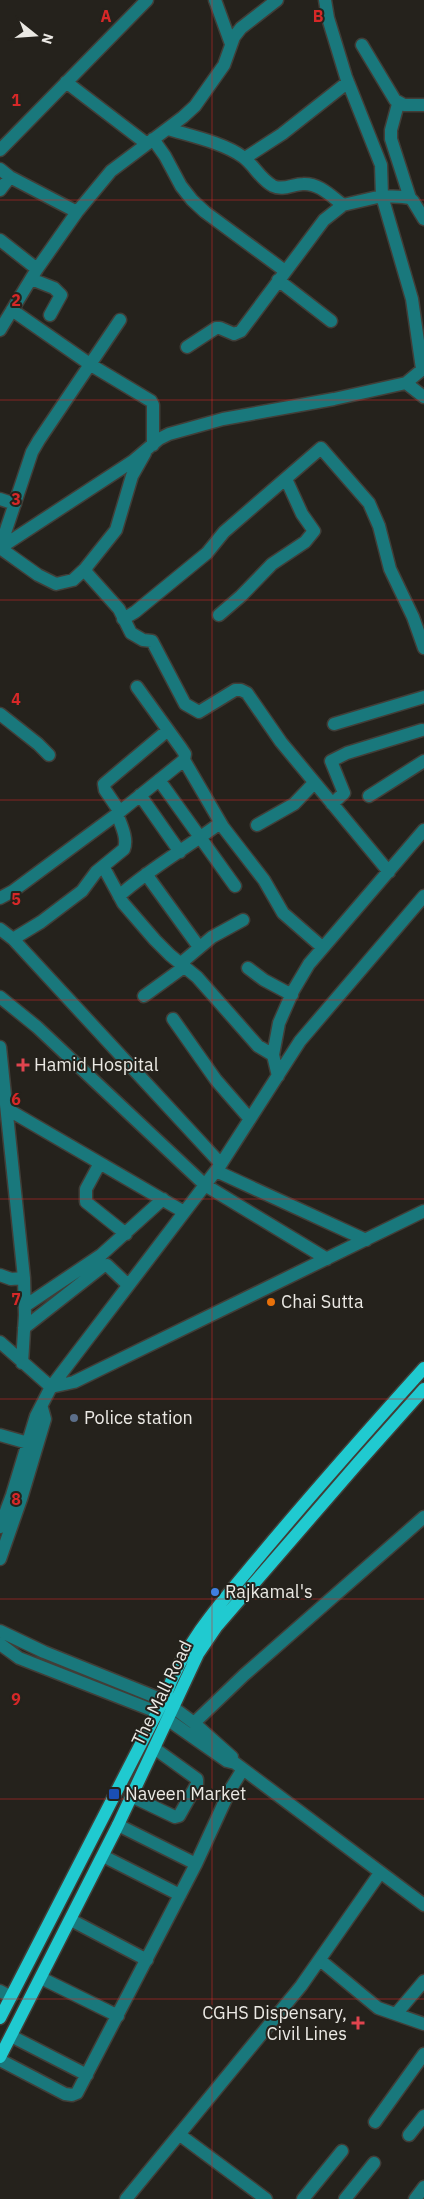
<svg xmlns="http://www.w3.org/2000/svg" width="424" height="2199" font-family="'IBM Plex Sans',sans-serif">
<rect width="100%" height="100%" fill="#25221c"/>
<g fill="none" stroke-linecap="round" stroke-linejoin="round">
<!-- minor casing -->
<g stroke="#413e38" stroke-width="15">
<path id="minor" d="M215 0 231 44
M325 0 328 18 346 77 381 165 382 196 412 299 422 369
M362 45 395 100 404 105H424
M66 82 147 144
M398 104 391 130V139L410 198
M168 129C191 136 224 143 243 157 254 165 260 179 273 186 283 191 293 184 303 184 319 183 331 196 343 205
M153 139 165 156 181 186 192 200 205 212 285 271
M0 150 147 0
M245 158 282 134 348 82
M0 169 10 177 77 212
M0 190 10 177
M0 240 37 269
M31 279 54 288 61 295 50 315
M278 280 331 321
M12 310 91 365 151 401 153 405V445
M0 330 37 269 77 212 111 171 183 117 195 106 224 65 234 37 241 28 277 0
M187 347 216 328H220L234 334 241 331 324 220 343 205 382 196 403 197 410 198 413 201 424 219
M406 383 424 397
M145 453 132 476 116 530 84 570 119 609 131 633 143 640 152 641 185 704 199 712 235 690H241L247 693 281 742 389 872
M0 499 15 504
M0 548 133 461 159 439 169 434 223 419 334 399 406 383 424 368
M87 567 73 580 56 584 38 575 0 548 32 452 39 440 120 320
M219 615 241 596 272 564 305 542 314 531 302 514 286 479
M123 619 135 612 207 553 224 532 321 448 369 503 379 526 390 569 413 617 424 648
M0 714 38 744 49 755
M334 724 424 697
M184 760 223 827 264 880 283 913 322 947
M159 780 235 886
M140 795 180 852
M369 796 424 761
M332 804 344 793 331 761 347 753 422 730
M120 812 105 790 104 784 168 730
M257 825 294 804 314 783
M103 866 123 903 155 940 170 955 197 977 258 1046 273 1055
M146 874 199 947
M119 896C150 868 187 848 220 823
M0 898 13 891 117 814 184 760 185 754 181 748 137 687
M0 929 13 939 221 1164
M13 939 41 922 82 891 96 872 124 849C128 838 121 825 117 814
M180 964 212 937 243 920
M248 968 264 980 292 995
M144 996 184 967
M0 997 37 1027 205 1185 327 1259
M173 1019 216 1080 250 1119
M0 1047 24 1278 25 1315 22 1363
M278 1076 273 1055 279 1023 293 991 309 964 424 830
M7 1109 184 1212
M100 1163 86 1189V1202L126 1234
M216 1171 366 1240
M0 1275 11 1279 24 1278
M25 1306 101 1255 163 1199
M24 1328 103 1266 107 1265 127 1284
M0 1342 51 1387 36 1416 12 1495 0 1527
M51 1387 221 1164 300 1041 424 896
M51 1387 74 1382 424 1211
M0 1435 28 1443
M0 1559 21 1499 45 1419 42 1408
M0 1631 44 1652 163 1700 194 1723 232 1757
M0 1644 19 1658 157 1712 227 1761 235 1763 424 1905
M194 1723 244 1675 424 1517
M131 1796 175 1817 179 1816 197 1784V1779L154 1748
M118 1825 196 1864
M103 1856 180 1895
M71 1920 147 1960
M320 1960 378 2008 424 2024
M41 1978 118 2016
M0 1991 11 1997
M396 2014 424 1981
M11 2036 87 2075
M0 2060 65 2094 72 2095 77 2093 196 1864 230 1790 243 1769
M375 2122 424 2054
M180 2135 266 2199
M409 2135 424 2116
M126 2199 301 1986 380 1873
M303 2199 342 2151
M345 2199 374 2163
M415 2199 424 2187"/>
</g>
<!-- major casing -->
<g stroke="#413e38" stroke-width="15">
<path id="major" d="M0 2018 165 1697C185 1640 226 1597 264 1551 316 1489 370 1428 424 1368
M0 2057 118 1825 198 1654 217 1626 358 1463 424 1389"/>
</g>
<!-- minor -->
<use href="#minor" stroke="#19787c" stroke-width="12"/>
<!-- major -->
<use href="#major" stroke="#20cad0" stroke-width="12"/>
</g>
<!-- grid -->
<path fill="none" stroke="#d62828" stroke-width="1" stroke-opacity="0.55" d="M212 0V2199M0 200H424M0 400H424M0 600H424M0 800H424M0 1000H424M0 1199H424M0 1399H424M0 1599H424M0 1799H424M0 1999H424"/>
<!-- markers -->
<g fill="#e0444e" stroke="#25221c" stroke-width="2">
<path d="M20.5 1057.5h5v5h5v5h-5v5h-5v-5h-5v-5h5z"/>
<path d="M355.5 2015.5h5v5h5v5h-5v5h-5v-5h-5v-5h5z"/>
</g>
<circle fill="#e8710a" stroke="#25221c" stroke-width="2" cx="271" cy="1302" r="5"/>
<circle fill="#5c6f8a" stroke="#25221c" stroke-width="2" cx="74" cy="1418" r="5"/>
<circle fill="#3f7fe0" stroke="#25221c" stroke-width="2" cx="215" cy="1592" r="5"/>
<rect fill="#1a4fb4" stroke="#25221c" stroke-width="2" x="108" y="1788" width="12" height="12" rx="2.5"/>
<g text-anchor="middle" stroke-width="4" stroke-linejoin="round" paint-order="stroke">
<!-- poi labels -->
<g font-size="18" fill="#ebe9e4" stroke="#25221c" text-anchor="start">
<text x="34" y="1071">Hamid Hospital</text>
<text x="281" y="1308">Chai Sutta</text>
<text x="84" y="1424">Police station</text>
<text x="225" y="1598">Rajkamal's</text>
<text x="125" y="1800">Naveen Market</text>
<text x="347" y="2019" text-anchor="end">CGHS Dispensary,<tspan x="347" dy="21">Civil Lines</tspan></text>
</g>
<!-- street labels -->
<g font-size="18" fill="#ebe9e4" stroke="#25221c">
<text transform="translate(162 1693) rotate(-64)" y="6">The Mall Road</text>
</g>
</g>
<g font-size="16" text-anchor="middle" font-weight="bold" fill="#d62828" stroke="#25221c" stroke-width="4" stroke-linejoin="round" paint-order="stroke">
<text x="106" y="22">A</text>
<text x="318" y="22">B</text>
<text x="16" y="106">1</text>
<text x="16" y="306">2</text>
<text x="16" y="505">3</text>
<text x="16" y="705">4</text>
<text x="16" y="905">5</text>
<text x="16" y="1105">6</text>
<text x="16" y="1305">7</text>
<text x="16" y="1505">8</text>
<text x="16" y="1705">9</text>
</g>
<!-- north arrow -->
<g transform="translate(35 35) rotate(107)" stroke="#25221c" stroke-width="4" paint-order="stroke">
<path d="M0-4L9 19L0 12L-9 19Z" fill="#ebe9e4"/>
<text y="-8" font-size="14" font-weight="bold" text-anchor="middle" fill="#ebe9e4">N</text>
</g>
</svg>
